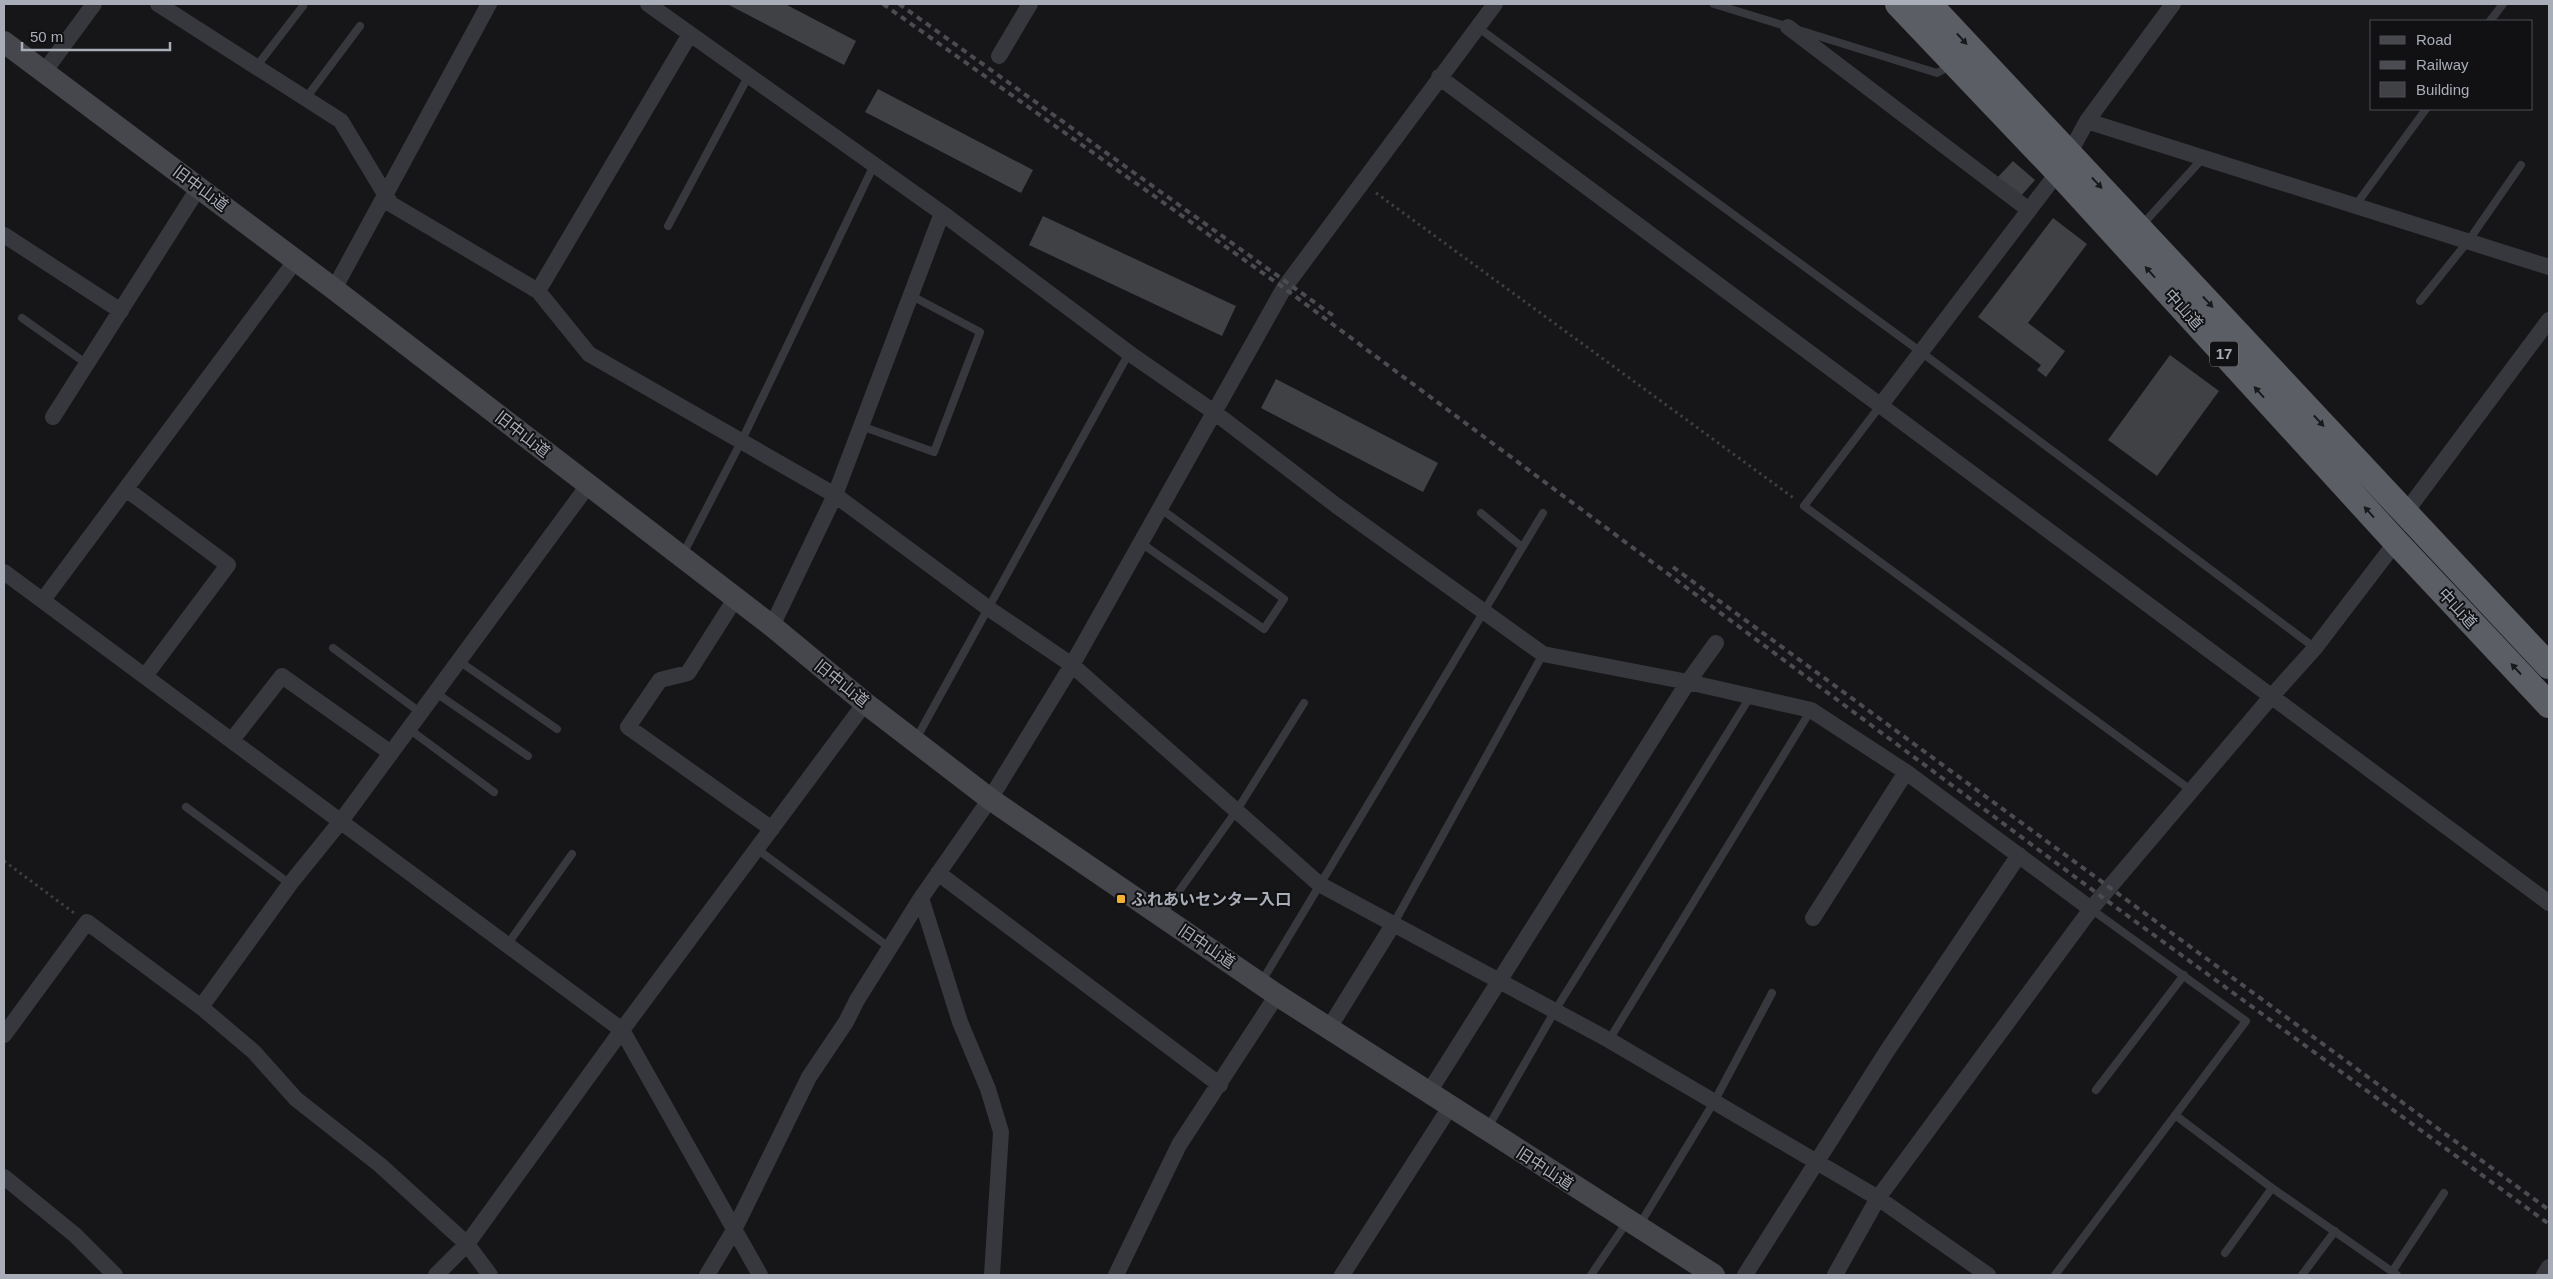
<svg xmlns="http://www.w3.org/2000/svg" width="2553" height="1279" font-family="Helvetica,'Noto Sans JP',sans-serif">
<rect width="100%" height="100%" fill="#161618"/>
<!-- building -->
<path fill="#404145" d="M727 4H785L856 41 844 65Z
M878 89 1033 170 1021 193 865 112Z
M2013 161 2035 180 2019 198 1997 178Z
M1043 216 1236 306 1222 336 1029 245Z
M2053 218 2087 244 2028 323 2065 351 2046 377 2037 370 2041 365 1978 317Z
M2170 355 2219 391 2157 476 2108 440Z
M1276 379 1438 463 1423 492 1261 408Z"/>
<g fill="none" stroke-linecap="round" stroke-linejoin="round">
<!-- path -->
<path stroke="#3d3f44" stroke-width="3" stroke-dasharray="2.5 4" stroke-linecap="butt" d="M1376 193 1795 499
M4 861 74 913"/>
<!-- service -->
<path stroke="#37383d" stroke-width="8" d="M1714 4 1789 27
M2490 21 2503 4
M1476 26 1921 352 2315 648
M1802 31 1937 73 1950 66
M256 67 303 6
M306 98 360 26
M2355 206 2426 109
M2142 225 2203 158
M668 226 749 75
M2420 301 2469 240 2521 165
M22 318 87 364
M1880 406 1804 506 2192 791
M861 426 934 452 980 332 910 295
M1481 513 1522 547
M1141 543 1264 629 1284 599 1161 509
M683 554 741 442 874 165
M333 648 421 713
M459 661 557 729
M436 693 528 756
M409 729 494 792
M916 739 1129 353
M186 807 290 884
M757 849 890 948
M1162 915 1237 810 1304 703
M1394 923 1543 654
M507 945 572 854
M1262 981 1543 513
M1609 1040 1811 710
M2096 1090 2184 975
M2175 1115 2272 1188 2397 1275
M1487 1129 1556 1009 1750 697
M1640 1224 1714 1102 1772 993
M2225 1253 2272 1188
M2392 1272 2444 1193
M1591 1275 1627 1222
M2055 1275 2246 1021 2091 909
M2302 1275 2335 1231"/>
<!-- minor -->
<path stroke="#37383d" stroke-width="16" d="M158 4 341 121 391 204 538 291 589 354 835 495 988 608 1072 665 1319 884 1609 1040 1878 1198 1988 1275
M648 4 942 213 1129 353 1214 412 1337 506 1543 654 1688 682 1429 1092
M1788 27 2029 210
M999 56 1030 4
M44 72 94 4
M1439 77 2549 903
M2087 121 2549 267
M2069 154 2087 121 2173 4
M4 235 121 311
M334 289 489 4
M538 291 690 34
M1880 406 2058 172
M53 417 199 187
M126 489 228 565 145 676
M2405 513 2549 320
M4 572 622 1030 760 1275
M735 599 688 673 660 680 628 727 772 829
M43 600 296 260
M772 626 835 495 942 213
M1716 643 1688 682 1811 710 1906 772 2091 909
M232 740 282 676 391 753
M938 873 1220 1085
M921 898 960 1022 988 1089 1001 1132 992 1275
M1813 918 1906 772
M201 1007 290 884 341 821 589 484
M1329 1028 1394 923
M4 1035 87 922 201 1007 254 1052 296 1099 380 1165 467 1244 490 1275
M4 1177 75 1235 115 1275
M436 1275 467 1244 622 1030 865 703
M707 1275 734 1230 809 1077 846 1022 857 1000 921 898 990 799 1072 665 1284 288 1495 4
M1116 1275 1179 1145 1277 995
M1342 1275 1450 1107
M1745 1275 1887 1051 2019 855
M1835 1275 1878 1198 2091 909 2271 697 2315 648 2396 542
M2544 1275 2549 1267"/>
<!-- secondary -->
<path stroke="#45474d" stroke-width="22" d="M4 42 334 289 772 626 865 703 990 799 1277 995 1714 1275"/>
<!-- trunk -->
<path stroke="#5b5e65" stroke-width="26" d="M1898 4 2058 172 2396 542 2549 705
M1929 4 2549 666"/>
<!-- rail -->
<path stroke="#4a4c52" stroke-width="4" stroke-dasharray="6 5" stroke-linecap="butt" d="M883 4 1284 288 2102 897 2549 1224
M899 4 1335 317
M1673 567 2549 1210"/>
</g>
<!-- one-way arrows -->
<defs><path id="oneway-solid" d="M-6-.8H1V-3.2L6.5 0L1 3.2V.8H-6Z" transform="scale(1.25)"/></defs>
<g fill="#18191b">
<use href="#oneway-solid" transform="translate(1962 39) rotate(47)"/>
<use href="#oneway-solid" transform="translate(2097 183) rotate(47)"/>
<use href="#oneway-solid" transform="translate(2150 272) rotate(-132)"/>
<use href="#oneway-solid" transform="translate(2208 302) rotate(47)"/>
<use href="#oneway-solid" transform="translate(2259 392) rotate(-132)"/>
<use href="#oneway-solid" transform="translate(2319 421) rotate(47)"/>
<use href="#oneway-solid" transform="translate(2369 512) rotate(-132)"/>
<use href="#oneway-solid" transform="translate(2516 669) rotate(-133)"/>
</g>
<!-- markers -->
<rect fill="#f2b134" stroke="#111113" stroke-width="2" x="1116" y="894" width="10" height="10" rx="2.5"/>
<g text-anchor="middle" stroke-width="4" stroke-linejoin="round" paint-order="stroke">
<!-- shield labels -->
<rect fill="#111113" stroke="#7b7e86" stroke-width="1" x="2210" y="341.5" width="28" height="25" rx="4"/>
<g font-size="15" font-weight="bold" fill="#a8adb8">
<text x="2224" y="359">17</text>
</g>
<!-- street labels -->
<g font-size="16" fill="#a8adb8" stroke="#111113">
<text transform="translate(201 188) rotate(37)" y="6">旧中山道</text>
<text transform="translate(2184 309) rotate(48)" y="6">中山道</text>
<text transform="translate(523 434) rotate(38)" y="6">旧中山道</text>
<text transform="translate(2458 608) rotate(47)" y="6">中山道</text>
<text transform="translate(842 683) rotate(39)" y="6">旧中山道</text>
<text transform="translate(1207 946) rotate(34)" y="6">旧中山道</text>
<text transform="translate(1545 1168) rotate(33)" y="6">旧中山道</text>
</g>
<!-- poi labels -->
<g font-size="16" font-weight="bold" fill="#a8adb8" stroke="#111113" text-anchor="start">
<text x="1131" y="905">ふれあいセンター入口</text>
</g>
</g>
<!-- border -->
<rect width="2553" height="1279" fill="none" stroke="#a8adb8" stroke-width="10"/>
<!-- legend -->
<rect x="2370" y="20" width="162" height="90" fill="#111113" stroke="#4d4f55"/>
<rect x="2380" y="36" width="25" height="8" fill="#45474d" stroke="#4d4f55"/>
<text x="2416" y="45" font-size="15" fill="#a8adb8">Road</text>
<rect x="2380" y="61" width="25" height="8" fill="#4a4c52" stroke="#4d4f55"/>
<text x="2416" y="70" font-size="15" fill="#a8adb8">Railway</text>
<rect x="2380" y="82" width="25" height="15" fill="#404145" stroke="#4d4f55"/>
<text x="2416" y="95" font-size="15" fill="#a8adb8">Building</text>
<!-- scale -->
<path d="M22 42v8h148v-8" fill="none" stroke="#a8adb8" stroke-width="2.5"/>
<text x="30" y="42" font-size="15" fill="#a8adb8" stroke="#111113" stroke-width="4" paint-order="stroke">50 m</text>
</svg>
